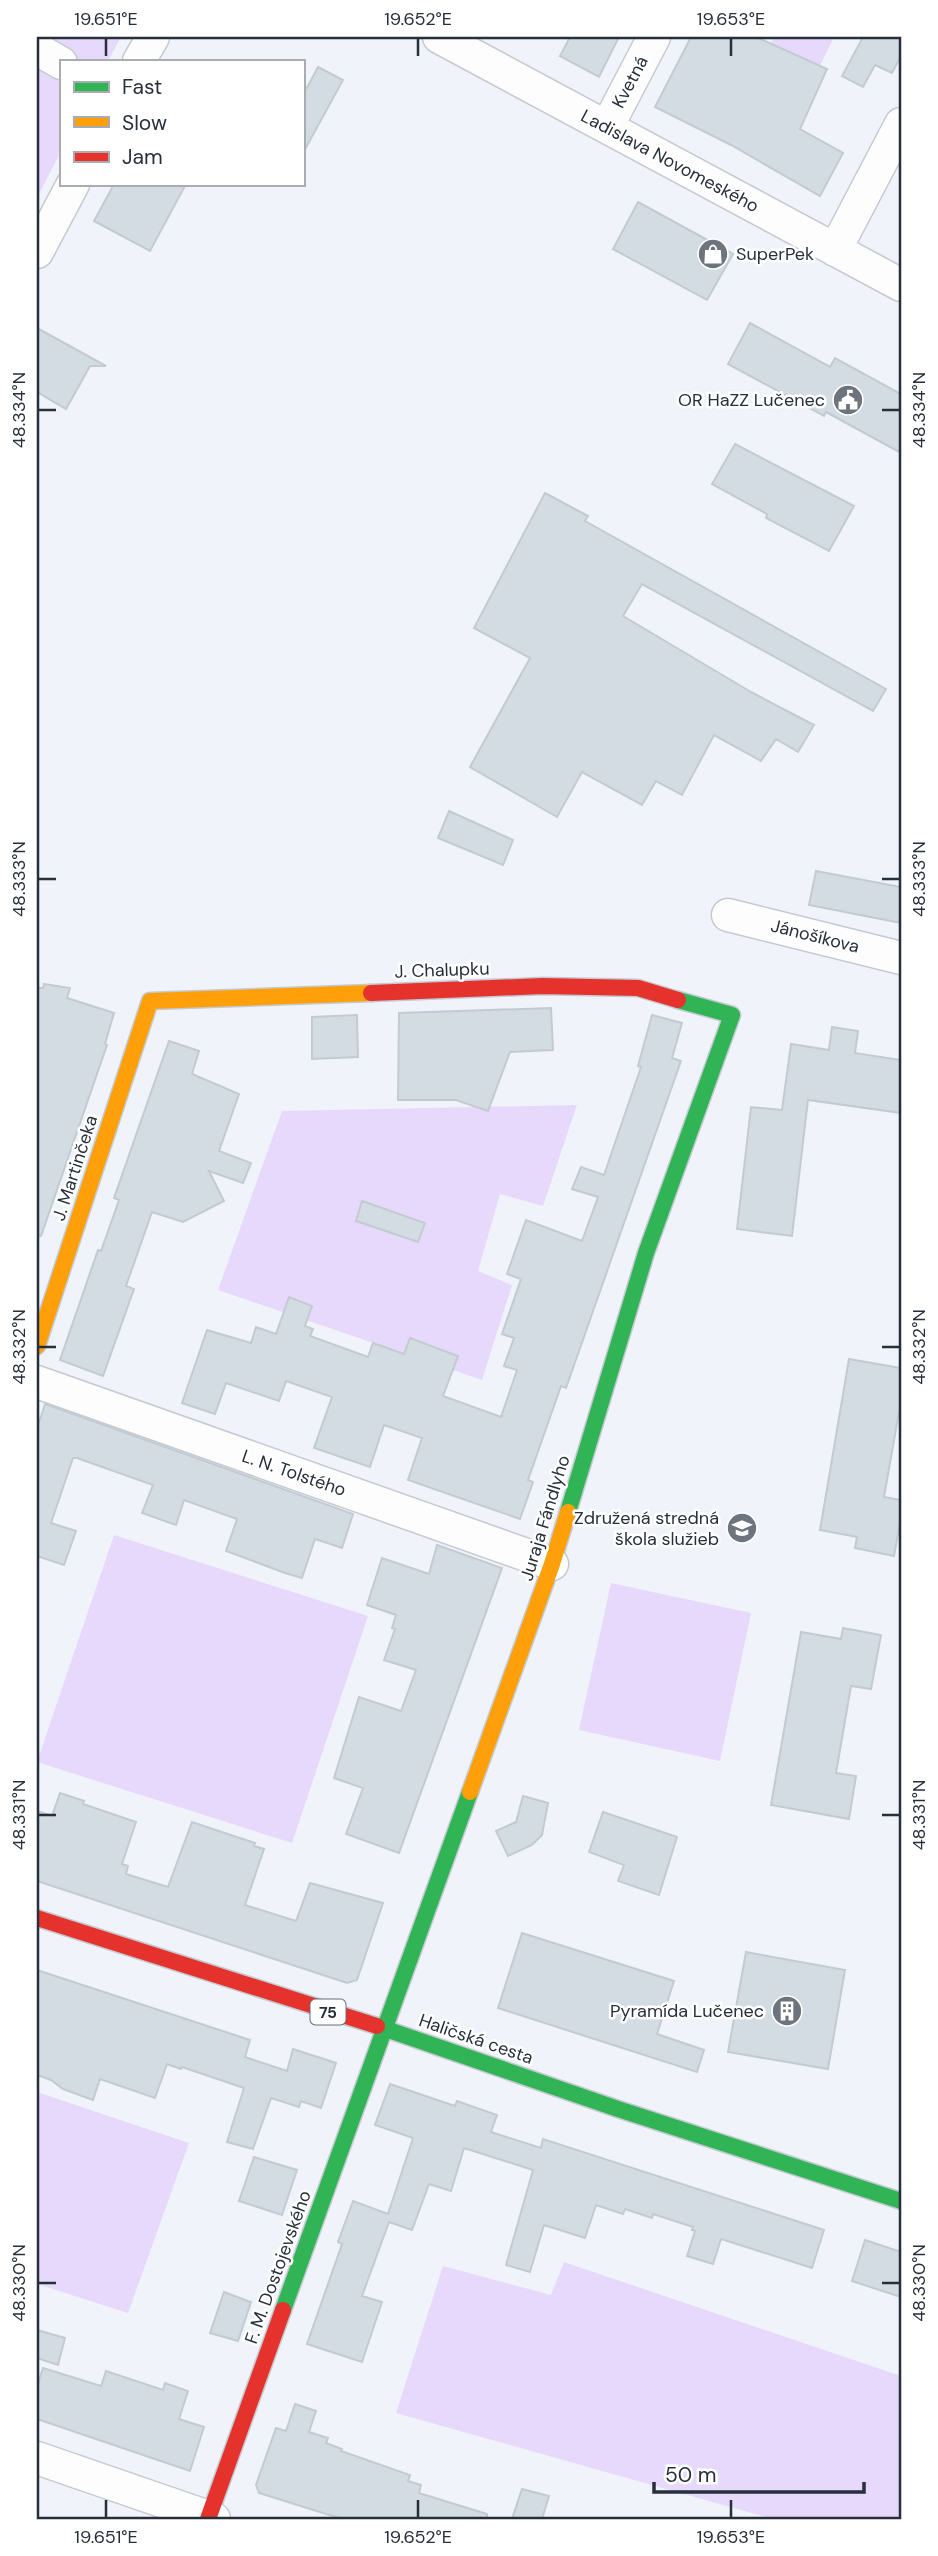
<svg xmlns="http://www.w3.org/2000/svg" width="938" height="2556" font-family="'DM Sans',sans-serif">
<rect width="100%" height="100%" fill="#f0f4fa"/>
<!-- green -->
<path fill="#e6d9fb" d="M37 37H121L108 61H61V151L37 198Z
M774 37H834L806 94 757 70Z
M577 1105 543 1206 500 1194 478 1271 512 1285 482 1380 218 1290 282 1111Z
M114 1535 368 1616 292 1843 37 1762Z
M611 1583 751 1613 720 1761 579 1730Z
M37 2092 189 2143 128 2313 37 2284Z
M564 2262 901 2376V2519H773L396 2413 443 2266 551 2295Z"/>
<!-- building -->
<path fill="#d3dbe3" stroke="#c3cbd1" stroke-width="2" d="M570 37H619L599 77 560 56Z
M691 37H756L827 69 800 129 843 153 820 196 731 145 655 107Z
M863 37H901V56L892 73 875 65 863 87 842 76Z
M318 67 343 80 303 153V95Z
M114 184H186L150 251 94 221Z
M638 202 733 254 707 300 613 249Z
M750 323 830 367 835 358 901 394V453L826 412 824 416 728 364Z
M37 328 106 366H90L66 409 37 392Z
M735 444 854 506 829 551 766 518 767 514 712 484Z
M545 493 588 516 585 521 886 689 873 711 642 584 623 616 751 692 814 725 798 752 776 739 761 761 714 735 682 795 656 781 642 805 582 772 557 817 470 767 530 658 474 628Z
M449 811 513 840 503 865 438 838Z
M816 871 901 887V923L809 905Z
M44 984 70 988 67 998 114 1013 105 1044 107 1045 41 1236 37 1235V988H43Z
M551 1008 553 1050 510 1052 488 1111 456 1100H398L399 1013Z
M357 1015 358 1057 312 1059V1017Z
M652 1015 682 1023 672 1058 681 1061 566 1388 561 1386 528 1480 533 1482 520 1519 408 1480 422 1438 384 1425 370 1467 314 1448 332 1397 286 1381 279 1401 226 1383 215 1414 182 1403 207 1330 251 1343 256 1327 276 1334 289 1297 312 1306 305 1326 313 1329 310 1336 368 1357 373 1343 404 1354 410 1338 458 1356 443 1396 501 1417 517 1370 504 1366 514 1338 502 1334 521 1279 507 1274 526 1220 582 1241 598 1197 572 1189 581 1167 604 1175 641 1067 638 1066Z
M832 1027 858 1031 855 1053 901 1060V1113L808 1100 792 1236 737 1229 751 1107 782 1110 791 1044 829 1050Z
M169 1041 199 1051 192 1074 239 1094 219 1151 251 1163 243 1183 209 1171 224 1201 183 1222 152 1212 126 1286 134 1289 103 1376 60 1360 98 1250 101 1251 119 1200 114 1198Z
M362 1201 425 1223 418 1242 356 1221Z
M849 1359 901 1368V1412H899L884 1497 901 1500V1517L894 1556 855 1548 857 1537 820 1530Z
M45 1404 353 1514 342 1548 315 1539 302 1578 285 1573 226 1551 237 1519 184 1500 176 1525 142 1513 153 1485 77 1458H73L51 1523 76 1531 64 1565 37 1556V1429Z
M437 1545 502 1568 399 1853 346 1834 363 1788 334 1778 359 1697 401 1711 416 1670 384 1660 395 1629 392 1628 396 1615 367 1605 382 1558 429 1574Z
M843 1628 881 1635 871 1689 851 1686 836 1773 856 1776 849 1819 771 1805 801 1632 841 1639Z
M60 1793 84 1801 83 1804 136 1822 122 1864 128 1866 126 1874 168 1887 192 1822 255 1843 254 1846 264 1849 245 1905 296 1921 310 1883 383 1903 357 1980 347 1983 37 1881V1811L52 1816Z
M523 1796 548 1803 542 1835 532 1845 508 1856 496 1831 516 1822Z
M603 1812 677 1837 659 1895 618 1881 624 1865 589 1852Z
M522 1933 674 1981 657 2034 704 2050 697 2072 498 2008Z
M746 1952 845 1970 828 2069 728 2052Z
M37 1970 250 2040 245 2057 287 2071 293 2049 336 2063 321 2108 301 2101 299 2107 271 2098 253 2149 227 2142 244 2088 182 2067 181 2069 167 2064 155 2098 100 2079 93 2100 63 2089 51 2080 37 2075Z
M390 2084 455 2106 457 2101 497 2115 491 2132 541 2148 543 2139 824 2230 812 2268 721 2239 713 2264 687 2256 695 2231 692 2230 693 2227 653 2214 652 2218 625 2209 623 2214 596 2205 585 2238 544 2225 530 2272 506 2265 533 2170 464 2148 451 2191 429 2184 412 2230 389 2222 362 2296 382 2302 362 2362 307 2344 342 2244 338 2242 353 2201 388 2214 413 2138 375 2125Z
M254 2157 297 2170 282 2215 239 2201Z
M865 2240 901 2252V2297L852 2281Z
M224 2292 251 2302 238 2341 210 2333Z
M37 2330 65 2338 58 2365 37 2358Z
M43 2368 101 2386 106 2371 163 2390 165 2383 188 2391 179 2419 204 2427 190 2471 37 2419V2387Z
M295 2404 316 2411 309 2432 328 2438 326 2443 342 2449 341 2451 410 2475 408 2481 421 2485 419 2493 487 2514V2519H342L259 2493 256 2485 276 2428 286 2431Z
M522 2489 549 2496 542 2519H512Z"/>
<g fill="none" stroke-linecap="round" stroke-linejoin="round">
<!-- street casing -->
<g stroke="#c4cad2" stroke-width="35">
<path id="street" d="M439 37 901 285
M37 49 61 63
M139 61 153 37
M607 127 654 37
M835 250 901 124
M37 252 73 184
M728 915 901 958
M37 1382 552 1564
M37 2458 214 2519"/>
</g>
<!-- fast casing -->
<g stroke="#c4cad2" stroke-width="19">
<path id="fast" d="M568 1512 646 1253 732 1015 678 1000
M377 2026 618 2109 901 2201
M283 2310 470 1792"/>
</g>
<!-- slow casing -->
<g stroke="#c4cad2" stroke-width="19">
<path id="slow" d="M37 1346 150 1001 371 993
M470 1792 552 1564 568 1512"/>
</g>
<!-- jam casing -->
<g stroke="#c4cad2" stroke-width="19">
<path id="jam" d="M371 993 543 986 638 988 678 1000
M37 1918 377 2026
M208 2519 283 2310"/>
</g>
<!-- street -->
<use href="#street" stroke="#fdfdfe" stroke-width="32"/>
<!-- fast -->
<use href="#fast" stroke="#30b455" stroke-width="16"/>
<!-- slow -->
<use href="#slow" stroke="#ff9f0a" stroke-width="16"/>
<!-- jam -->
<use href="#jam" stroke="#e5322d" stroke-width="16"/>
</g>
<!-- ticks -->
<path fill="none" stroke="#272f3a" stroke-width="2.5" d="M106 38V56M418 38V56M731 38V56M38 410H56M882 410H900M38 879H56M882 879H900M38 1347H56M882 1347H900M38 1815H56M882 1815H900M38 2283H56M882 2283H900M106 2500V2518M418 2500V2518M731 2500V2518"/>
<!-- icons -->
<defs>
<g id="shop-disc" transform="scale(1.575)"><circle r="9.5" fill="#6d747d" stroke="#fff"/><path d="M-5-2.5h2.3a2.7 3.5 0 0 1 5.4 0H5L5.5 6h-11ZM-1.5-2.5h3a1.5 2.3 0 0 0-3 0Z" fill="#fff"/></g>
<g id="civic-disc" transform="scale(1.575)"><circle r="9.5" fill="#6d747d" stroke="#fff"/><path d="M-.6-6.5H3V-4.5H.6V-3L4-1V1h2V6H-6V1h2V-1L-.6-3ZM-1.2 2.5V6h2.4V2.5Z" fill="#fff"/></g>
<g id="university-disc" transform="scale(1.575)"><circle r="9.5" fill="#6d747d" stroke="#fff"/><path d="M0-5L7-2L0 1L-7-2ZM-4 1L0 2.5L4 1V4Q0 6-4 4Z" fill="#fff"/></g>
<g id="building-disc" transform="scale(1.575)"><circle r="9.5" fill="#6d747d" stroke="#fff"/><path d="M-4-6H4V6H1V3H-1V6H-4ZM-2.5-4.3h1.7v1.8h-1.7ZM.8-4.3h1.7v1.8H.8ZM-2.5-1h1.7V.8h-1.7ZM.8-1h1.7V.8H.8Z" fill="#fff"/></g>
</defs>
<g fill-rule="evenodd">
<use href="#shop-disc" x="713" y="254"/>
<use href="#civic-disc" x="848" y="400"/>
<use href="#university-disc" x="742" y="1528"/>
<use href="#building-disc" x="787" y="2011"/>
</g>
<g text-anchor="middle" stroke-width="5" stroke-linejoin="round" paint-order="stroke">
<!-- shield labels -->
<rect fill="#fff" stroke="#686d75" stroke-width="2" x="310.5" y="1999.5" width="35" height="25" rx="5"/>
<g font-size="16" font-weight="bold" fill="#272f3a">
<text x="328" y="2018">75</text>
</g>
<!-- street labels -->
<g font-size="18" fill="#272f3a" stroke="#fff">
<text transform="translate(630 82) rotate(-62)" y="6">Kvetná</text>
<text transform="translate(670 161) rotate(28)" y="6">Ladislava Novomeského</text>
<text transform="translate(815 936) rotate(14)" y="6">Jánošíkova</text>
<text transform="translate(442 970) rotate(-2)" y="6">J. Chalupku</text>
<text transform="translate(75 1168) rotate(-72)" y="6">J. Martinčeka</text>
<text transform="translate(294 1473) rotate(19)" y="6">L. N. Tolstého</text>
<text transform="translate(545 1518) rotate(-73)" y="6">Juraja Fándlyho</text>
<text transform="translate(476 2039) rotate(19)" y="6">Haličská cesta</text>
<text transform="translate(278 2267) rotate(-70)" y="6">F. M. Dostojevského</text>
</g>
<!-- poi labels -->
<g font-size="18" fill="#272f3a" stroke="#fff" text-anchor="end">
<text x="736" y="260" text-anchor="start">SuperPek</text>
<text x="825" y="406">OR HaZZ Lučenec</text>
<text x="719" y="1524">Združená stredná<tspan x="719" dy="21">škola služieb</tspan></text>
<text x="764" y="2017">Pyramída Lučenec</text>
</g>
</g>
<!-- border -->
<rect width="938" height="2556" fill="none" stroke="#ffffff" stroke-width="77"/>
<!-- legend -->
<rect x="60" y="60" width="245" height="126" fill="#ffffff" stroke="#a9acb0" stroke-width="2"/>
<rect x="74" y="82" width="35" height="10" fill="#30b455" stroke="#a9acb0" stroke-width="2"/>
<text x="122" y="94" font-size="21" fill="#272f3a">Fast</text>
<rect x="74" y="117" width="35" height="10" fill="#ff9f0a" stroke="#a9acb0" stroke-width="2"/>
<text x="122" y="130" font-size="21" fill="#272f3a">Slow</text>
<rect x="74" y="152" width="35" height="10" fill="#e5322d" stroke="#a9acb0" stroke-width="2"/>
<text x="122" y="164" font-size="21" fill="#272f3a">Jam</text>
<!-- scale -->
<path d="M654 2482v10h210v-10" fill="none" stroke="#272f3a" stroke-width="3.5"/>
<text x="665" y="2482" font-size="21" fill="#272f3a" stroke="#ffffff" stroke-width="5" paint-order="stroke">50 m</text>
<rect x="38" y="38" width="862" height="2480" fill="none" stroke="#272f3a" stroke-width="2.5"/>
<g font-size="18" text-anchor="middle" fill="#272f3a">
<text x="106" y="25">19.651°E</text>
<text x="418" y="25">19.652°E</text>
<text x="731" y="25">19.653°E</text>
<text transform="translate(19 410) rotate(-90)" y="6">48.334°N</text>
<text transform="translate(919 410) rotate(-90)" y="6">48.334°N</text>
<text transform="translate(19 879) rotate(-90)" y="6">48.333°N</text>
<text transform="translate(919 879) rotate(-90)" y="6">48.333°N</text>
<text transform="translate(19 1347) rotate(-90)" y="6">48.332°N</text>
<text transform="translate(919 1347) rotate(-90)" y="6">48.332°N</text>
<text transform="translate(19 1815) rotate(-90)" y="6">48.331°N</text>
<text transform="translate(919 1815) rotate(-90)" y="6">48.331°N</text>
<text transform="translate(19 2283) rotate(-90)" y="6">48.330°N</text>
<text transform="translate(919 2283) rotate(-90)" y="6">48.330°N</text>
<text x="106" y="2543">19.651°E</text>
<text x="418" y="2543">19.652°E</text>
<text x="731" y="2543">19.653°E</text>
</g>
</svg>
